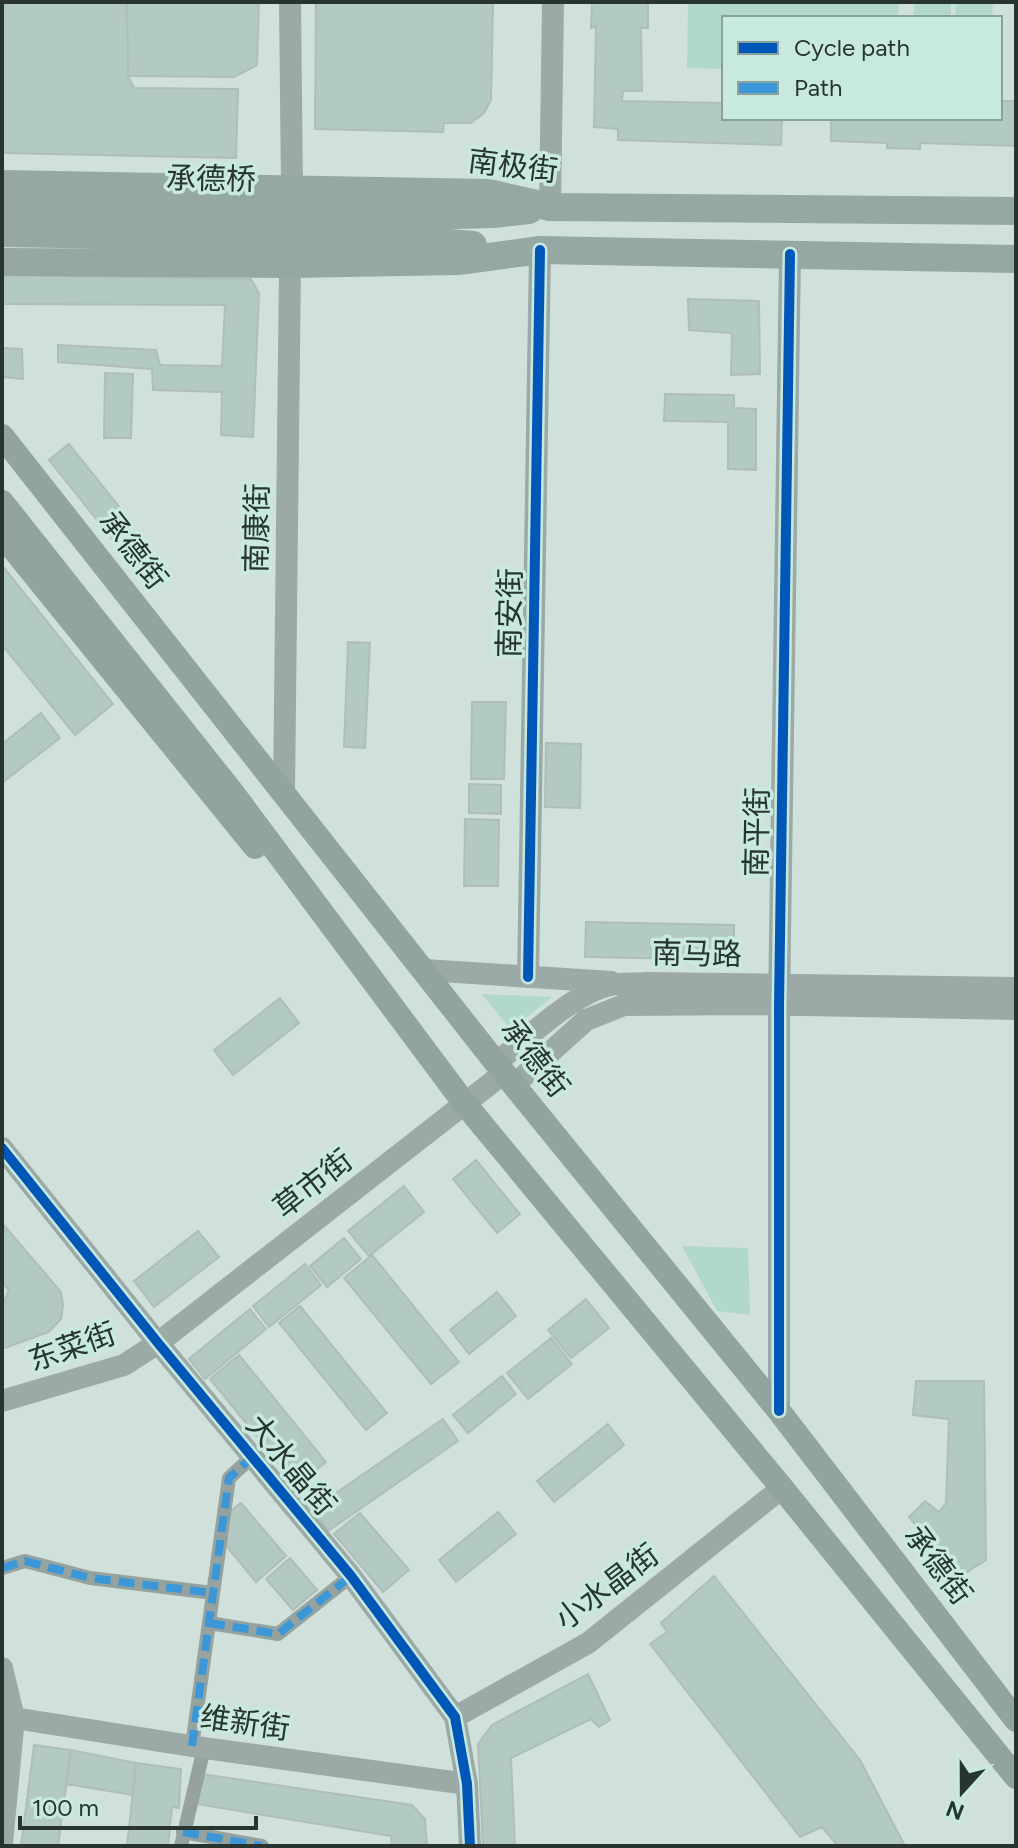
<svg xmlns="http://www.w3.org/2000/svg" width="1018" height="1848" font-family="Figtree,'Noto Sans SC',sans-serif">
<rect width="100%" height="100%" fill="#d0e1dc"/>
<!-- green -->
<path fill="#b2d7cc" d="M688 2H899L898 18H724V69L687 68Z
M914 2H951V18H914Z
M956 2H993L992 18H955Z
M482 994 552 997 511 1030Z
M682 1246 748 1248 750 1315 717 1311Z"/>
<!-- building -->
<path fill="#b2cac3" stroke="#b0beb9" stroke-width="2" d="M2 2H127L128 76 134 88 238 89 236 158 2 153Z
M127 2H259L257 65 234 77 128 76Z
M316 2H493L491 100 484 113 471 123H444L443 132 315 129Z
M592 2H648V28H641L642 91H623L622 101 724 103V118H782L781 145 618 140V129L594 127 596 26 591 28Z
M1000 101H1016V146L920 143V149L887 148V143L831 141V118H1000Z
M2 275 251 279 259 293 253 437 221 435 222 392 153 390 152 369 58 362V345L156 350 160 365 222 366 225 305 2 304Z
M688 299 759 301 760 374 731 375 732 333 689 330Z
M2 348 22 349 23 379 2 377Z
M105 373 133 374 131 438H104Z
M665 394 734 395V408L756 409V470L728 469V422L664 421Z
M69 444 133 524 113 540 49 460Z
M2 565 113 704 75 735 2 645Z
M348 642 370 643 365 748 344 747Z
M472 702H506L504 779H471Z
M41 713 60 738 2 783V744Z
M546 743 581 744 580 808 545 807Z
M469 784 501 785V814L469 813Z
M465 819 499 820 498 886H464Z
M586 922 734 925V960L585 957Z
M280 998 299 1023 233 1075 214 1050Z
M476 1160 520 1214 497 1233 453 1179Z
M404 1186 424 1212 369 1256 348 1231Z
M2 1223 61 1292 63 1305 61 1319 49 1332 2 1349V1306L9 1290 2 1282Z
M198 1231 219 1257 154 1307 134 1281Z
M344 1238 361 1259 327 1287 310 1266Z
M372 1255 459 1362 431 1384 344 1278Z
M305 1264 321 1285 269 1327 253 1306Z
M497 1292 516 1316 469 1354 450 1330Z
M586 1299 609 1328 571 1358 548 1330Z
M300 1306 387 1413 366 1430 279 1323Z
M250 1309 266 1329 205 1379 189 1359Z
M551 1338 572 1364 528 1399 507 1373Z
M239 1355 326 1462 296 1485 210 1379Z
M502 1376 516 1394 468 1433 453 1415Z
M916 1381H984L986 1560 958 1578 909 1517 925 1501 939 1512 946 1503 949 1419 913 1415Z
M443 1419 458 1441 328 1531 313 1509Z
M608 1424 624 1445 554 1502 537 1481Z
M241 1503 286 1556 256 1582 223 1542 227 1514Z
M498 1512 516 1534 456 1582 439 1560Z
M360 1513 409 1570 383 1592 334 1534Z
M290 1558 317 1590 293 1610 266 1579Z
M714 1576 860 1760 905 1846H838L822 1827 800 1837 650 1644 667 1632 661 1623Z
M588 1674 610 1720 599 1727 591 1719 511 1758 515 1846H483L478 1744 492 1725Z
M34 1745 71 1750 58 1846H21Z
M71 1750 136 1763 133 1795 66 1784Z
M136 1763 181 1769 179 1808 172 1807 168 1846H127Z
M202 1774 412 1805 425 1819 427 1846H392L391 1836 197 1804Z"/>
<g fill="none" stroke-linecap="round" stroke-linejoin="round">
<!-- street -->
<path stroke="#95a29e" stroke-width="14" d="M2 1568 25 1561 90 1578 213 1593
M209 1623 278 1634 351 1576
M192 1746 229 1478 253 1456
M183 1832 262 1846
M181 1846 204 1748"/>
<!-- secondary -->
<path stroke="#9baaa6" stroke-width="22" d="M290 2 292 190
M550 207 553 2
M284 792 290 264
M425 970 611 982
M528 977 540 250
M497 1062C528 1038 572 994 610 985 622 983 635 984 647 983L1016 988
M514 1085 586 1020 624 1005 752 1004 1016 1009
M2 1148 158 1343 351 1576 455 1717 467 1784 470 1846
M2 1401 124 1365 158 1343 504 1073
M779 1411V1005L790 254
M2 1668 14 1718 2 1843
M455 1717 588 1643 782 1488
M14 1718 204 1748 467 1784"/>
<!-- primary -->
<path stroke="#92a49f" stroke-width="24" d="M2 436 504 1073 779 1411 1016 1720
M2 502 232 792 465 1104 782 1488 1016 1777
M2 535 255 847"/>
<!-- highway -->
<path stroke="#96a8a4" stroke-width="28" d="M2 184 488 193 550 207 1016 211
M2 211 419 216 494 214 529 210
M2 233 412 240 473 245
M2 262 290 264 458 261 540 250 1016 259"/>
<!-- quiet -->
<path stroke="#3b97d7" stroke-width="8" stroke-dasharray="16 8" stroke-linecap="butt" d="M2 1568 25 1561 90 1578 213 1593
M209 1623 278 1634 351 1576
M192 1746 229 1478 253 1456
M183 1832 262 1846"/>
<!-- cycleway casing -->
<g stroke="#c8e9df" stroke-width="15">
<path id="cycleway" d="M528 977 540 250
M2 1148 158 1343 351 1576 455 1717 467 1784 470 1846
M779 1411V1005L790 254"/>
</g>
<!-- cycleway -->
<use href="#cycleway" stroke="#0057b8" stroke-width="10"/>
</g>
<g text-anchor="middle" stroke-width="7" stroke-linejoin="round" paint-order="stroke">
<!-- street labels -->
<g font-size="30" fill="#273430" stroke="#c8e9df">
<text transform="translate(513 166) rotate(7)" y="10">南极街</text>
<text transform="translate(211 179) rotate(1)" y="10">承德桥</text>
<text transform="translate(257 528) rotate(-89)" y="10">南康街</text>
<text transform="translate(133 550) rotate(52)" y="10">承德街</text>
<text transform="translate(510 613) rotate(-89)" y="10">南安街</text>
<text transform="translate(757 832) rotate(-89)" y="10">南平街</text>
<text transform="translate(697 954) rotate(1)" y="10">南马路</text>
<text transform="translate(535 1058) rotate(52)" y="10">承德街</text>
<text transform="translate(313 1184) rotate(-38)" y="10">草市街</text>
<text transform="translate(72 1347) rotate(-19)" y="10">东菜街</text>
<text transform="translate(291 1465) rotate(50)" y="10">大水晶街</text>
<text transform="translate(938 1565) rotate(53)" y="10">承德街</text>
<text transform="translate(607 1587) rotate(-37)" y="10">小水晶街</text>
<text transform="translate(245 1723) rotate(8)" y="10">维新街</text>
</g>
</g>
<!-- border -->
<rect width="1018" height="1848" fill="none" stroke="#273430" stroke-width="8"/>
<!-- legend -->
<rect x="722" y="16" width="280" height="104" fill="#c8e9df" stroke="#88a199" stroke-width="2"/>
<rect x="738" y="42" width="40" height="12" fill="#0057b8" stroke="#88a199" stroke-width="2"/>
<text x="794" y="56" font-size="24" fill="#273430">Cycle path</text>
<rect x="738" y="82" width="40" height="12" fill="#3b97d7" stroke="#88a199" stroke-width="2"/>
<text x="794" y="96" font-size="24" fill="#273430">Path</text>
<!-- north arrow -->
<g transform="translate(962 1792) rotate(201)" stroke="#c8e9df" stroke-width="6" paint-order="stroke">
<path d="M0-6L14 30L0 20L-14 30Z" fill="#273430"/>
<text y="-12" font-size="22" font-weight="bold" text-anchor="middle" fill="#273430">N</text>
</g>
<!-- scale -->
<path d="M20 1816v12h236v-12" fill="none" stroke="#273430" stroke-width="4"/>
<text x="32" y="1816" font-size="24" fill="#273430" stroke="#c8e9df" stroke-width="6" paint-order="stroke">100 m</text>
</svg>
